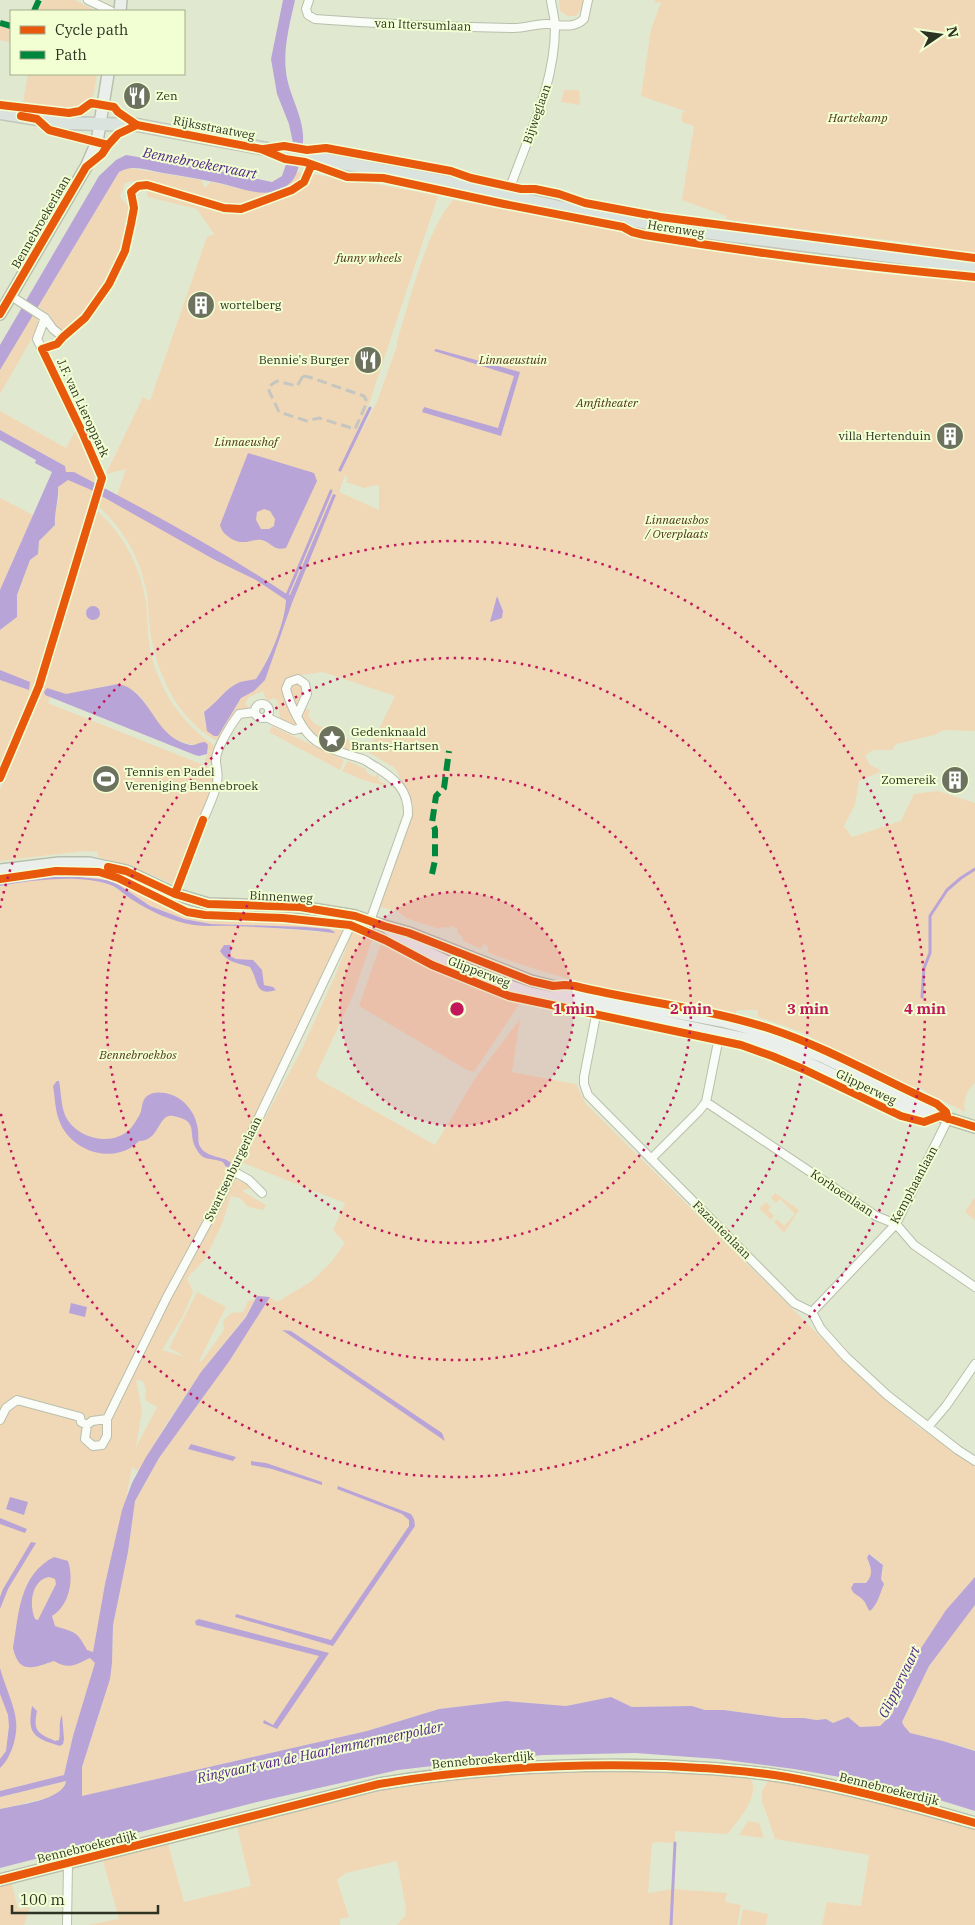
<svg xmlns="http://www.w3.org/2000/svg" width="975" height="1925" font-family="'IBM Plex Serif',serif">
<rect width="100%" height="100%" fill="#e1e8d0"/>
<!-- green -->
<path fill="#f0d8b6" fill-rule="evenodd" d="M43 0H75L96 11H37Z
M559 0H584L583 7 576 16H568L560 11Z
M655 0H975V253L920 247V244L744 222 726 219V216L682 200 694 126 682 122V114L685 111 641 96 651 30 661 2 654 3Z
M0 26 11 28V43L0 40Z
M28 74H97C95 83 95 97 89 104 80 114 36 105 23 103Z
M564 90H579L580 105 561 102Z
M129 168 201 180 205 188 211 182C240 187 280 207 297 172L306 173 302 180 290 189 245 206 226 204 151 183 140 182 136 184 132 181 125 183 120 197 130 207C122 257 102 294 67 330L63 331 53 326 51 316 38 307 119 172Z
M311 174 382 185 438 196 358 437 377 402 397 346V341C411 298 425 233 453 200L620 230H638L759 243 829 258 975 279V731L944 730 934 735 896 744 892 750H873L865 756 870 765 882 771 859 781 855 805 843 828 845 827 852 837 901 821 914 794 938 791 975 803V1083C966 1091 963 1101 965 1112L926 1092V1091L917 1086 915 1089 884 1075 866 1069 867 1066 799 1031 758 1017V1010H737L736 1014C652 998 567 984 487 952L489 947 483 944 481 949 463 941V938L457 932 458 929 452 926 450 928 444 927 439 929 406 918 397 911 380 907 408 825 413 804 395 768 368 752 395 696 323 672 293 676 284 682 282 689 300 731 280 720 278 702 274 698 267 701 263 691 249 697 245 704 249 707 237 713 219 740H215C176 717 157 674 150 631 148 616 149 600 145 585 138 554 122 528 99 507L100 495 106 499 117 495 126 469 106 474 143 397 150 401 207 237 214 234 197 209 148 197 146 187 236 212 249 211 302 186ZM345 475 348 479 346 482 364 488 377 485 379 486V510L339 492ZM272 647 265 680 254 691 241 698 233 711 205 725 204 712C217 703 225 688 240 682 245 681 251 680 256 679L263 669Z
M33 315 36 316 39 326 0 394V370Z
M0 411 66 448 77 428C83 442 93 458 95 473 95 480 92 485 95 492L42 668 8 754 0 767V680L29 690 12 675 0 670V630L17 617V595L30 560 38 554 39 541 55 525 54 513 59 499 58 487 65 466 0 430Z
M0 498 33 515 0 590Z
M96 510C123 533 141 567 146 603 148 618 147 633 150 649 158 688 181 723 214 745L215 765 205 761 209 750C196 745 180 743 169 735 153 723 148 697 129 688 109 678 86 696 65 694 59 694 52 690 47 688L45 695 50 697 48 703 211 768 215 780 173 884 131 866 98 857V852L84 851 0 861V790L46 673Z
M295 683 301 685 305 691 297 711 289 693 290 686Z
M304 708 310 710 308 716 315 724 332 732 326 742 313 736 301 718Z
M272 726 344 760 340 770 269 732Z
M336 734 362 746 357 753 347 752 334 745Z
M348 761 366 769 367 773 375 777 378 773 379 781 386 784 385 786 363 780 342 771Z
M93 874 130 886 181 912 194 916 330 924 345 927V932L233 1176 238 1181 248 1182 255 1186 242 1191 266 1205 263 1210 248 1207 240 1198 231 1196 222 1224 205 1259 187 1278 193 1292 183 1316 162 1350 186 1357 169 1348 197 1292 226 1307 199 1361 201 1362 224 1330 223 1321 231 1313 243 1312 248 1301 255 1299 246 1316 201 1372 167 1423 138 1471 132 1467 92 1684 71 1746 64 1775 0 1791V887C35 879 91 869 122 892L178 921 334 933 281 926 211 924 184 919 150 906 107 880 80 877ZM136 1380 143 1381 146 1390 145 1400 157 1407 136 1447 142 1410Z
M354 928 373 937 354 993 316 1075 318 1079 435 1145 476 1077 520 1019 512 1072 576 1084 586 1104 867 1383 917 1426 975 1465V1577L946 1610 895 1702 893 1713 880 1726 860 1727 833 1723 826 1719 816 1720 804 1718H783L724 1710H705L692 1706 632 1707 611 1697 566 1706 506 1701 439 1709 367 1731 126 1786 86 1798 81 1796 82 1767 102 1705 112 1663 113 1625 128 1552 135 1501 159 1458 230 1360 270 1297 277 1302 312 1281 332 1261 345 1243 333 1230 345 1203 241 1162 301 1051 335 976ZM870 1554 882 1563 883 1570 881 1579 884 1583 878 1599 865 1603 862 1599 858 1583H866C874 1576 872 1568 867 1559Z
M404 933 524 981V989L472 970Z
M383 945C427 968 474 991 522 1002L518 1006 474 1072 467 1070 359 1006 380 946Z
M775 1193 799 1210 784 1233 774 1222 777 1219 784 1226 795 1214 780 1199 776 1203 771 1198Z
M974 1198 975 1199V1220L965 1212Z
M766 1202 771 1207 768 1210 774 1216 771 1220 759 1208Z
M975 1605V1750L943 1741 910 1733 904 1726 902 1722 929 1666Z
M527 1769 664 1770 751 1779C760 1797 738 1820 728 1834L675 1831V1843L657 1842 652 1844 648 1893 672 1889 727 1893 725 1902 741 1905 737 1925H397L405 1916 406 1908 397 1861 346 1873 337 1880 349 1917 340 1919V1925H87L119 1919 102 1857 167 1840 184 1902 251 1886 236 1823 387 1786Z
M66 1781 63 1790 55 1796 0 1809V1797Z
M768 1781H774L868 1799 975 1826V1925H822L827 1902 861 1906 869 1855 775 1839 762 1801V1791Z
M748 1821 759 1823 764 1838 739 1835Z
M11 1880 18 1909 30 1907 24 1925H0V1882Z
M743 1909 768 1914 766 1925H740Z"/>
<!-- water -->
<path fill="#b8a4d7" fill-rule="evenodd" d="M283 0H295C290 23 283 48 286 72 289 98 308 122 302 149 300 159 299 173 292 181 272 203 242 188 219 183 201 179 182 176 163 173 153 171 143 168 133 168 128 168 123 170 119 172L0 370V345L99 176 116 160 126 155 220 171 272 182 282 176 293 143 289 124 277 94 271 59Z
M436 349 520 372 501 436 422 412 424 407 498 428 514 376 434 351Z
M0 430 65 466 66 472H74C146 510 218 548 285 593L290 595 333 494 336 495 292 603 265 680 254 691 241 698 218 736H214L207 731 204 712C217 703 225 688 240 682 245 681 251 680 256 679 270 659 285 623 286 600L256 580 215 560 89 489 68 480 58 487C59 500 54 512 55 525L39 541 38 554 30 560 17 595V617L0 630V590L52 472 35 463 36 460 0 440Z
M248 453 314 473 317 481 286 548C275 551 273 545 265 541 253 536 246 548 230 538 225 534 222 532 220 525ZM264 509 270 511 275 519 274 526 269 529H261L256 520 257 512Z
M497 596 503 611 502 618 490 622Z
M86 613a7 7 0 1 1 14 0a7 7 0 1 1-14 0Z
M0 670 30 682 29 690 0 680Z
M118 684C123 685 129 687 132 690 155 707 157 737 190 745 195 746 199 742 205 742L208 745 207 754 199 756 195 755 45 695 44 692 47 688 66 694Z
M50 877H80L107 880 119 885 150 906 184 919 211 924 305 927 329 929 335 932 334 933C302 929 269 928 236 926 222 925 208 927 194 925 172 922 150 911 131 899 125 895 119 889 113 886 86 873 29 880 0 886V884L16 880Z
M224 945H230L232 947 230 956 236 959 253 960 262 970 264 985 273 987 276 990C254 997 259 981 250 967 239 963 227 963 220 951Z
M57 1081H59C61 1091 61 1105 65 1115 75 1138 111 1148 130 1129 133 1126 138 1118 140 1114 143 1107 141 1101 147 1096 152 1092 159 1092 165 1093 183 1096 196 1112 198 1130 199 1136 197 1143 201 1148 208 1158 224 1156 231 1163L228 1168C224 1166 225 1162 220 1161 210 1158 203 1161 197 1150 186 1133 201 1121 173 1116 158 1113 160 1141 139 1141 115 1166 70 1152 59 1120 55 1110 55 1097 53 1086Z
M257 1296 270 1297 230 1360 159 1458 135 1501 128 1552 113 1625 112 1663 110 1679 82 1767V1796L367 1731 439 1709 506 1701 566 1706 611 1697 632 1707 692 1706 705 1710H724L783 1718H804L816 1720 826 1719 833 1723 848 1717 860 1727 880 1726 893 1713 895 1702 908 1668 946 1610 975 1577V1605L929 1666 902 1722 904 1726 910 1733 943 1741 975 1751V1811L917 1793 874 1783 794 1769 718 1759 635 1753 544 1755 501 1758 398 1770 257 1802 0 1868V1809C17 1805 64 1800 66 1781L0 1797V1791L64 1775 73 1736 95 1663 90 1658C75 1665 69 1670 54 1661 33 1668 19 1675 13 1648 19 1613 19 1575 54 1557L68 1561C74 1579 70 1605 52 1616L55 1626C76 1633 76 1630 87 1650L93 1652 105 1584 122 1510 132 1483 146 1457 201 1372 246 1317ZM49 1577 55 1579 56 1584 38 1620 35 1619C29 1606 31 1580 49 1577Z
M71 1303 87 1307 85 1317 69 1313Z
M282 1330 291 1331 442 1433 445 1441Z
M191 1444 236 1457 233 1461 188 1449Z
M251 1461 266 1463 322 1482V1485L272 1469 251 1465Z
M338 1486 411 1514 414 1519 415 1526 333 1646 235 1617 236 1614 331 1640 409 1526V1520L402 1514 337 1489Z
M10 1497 28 1502 24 1515 6 1509Z
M0 1518 27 1529 25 1533 0 1524Z
M31 1542 36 1543 8 1589 0 1609V1597L3 1589Z
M869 1554 883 1565 881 1579 884 1584C880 1593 878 1604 870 1611 866 1607 867 1604 863 1600 859 1595 853 1595 851 1588L854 1583H866C874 1575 871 1567 867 1558Z
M199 1619 329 1653 277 1729 263 1723 264 1720 273 1725 319 1656 196 1625 195 1621Z
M0 1668C4 1684 15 1706 16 1721 18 1736 11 1758 0 1768V1759L6 1751 9 1726 8 1715 0 1694Z
M32 1706 37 1711C33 1731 37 1733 55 1741L59 1740C61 1731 58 1723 62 1715L64 1739 63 1744 60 1746C33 1738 27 1734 32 1706Z"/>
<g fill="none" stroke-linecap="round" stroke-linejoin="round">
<!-- stream -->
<path stroke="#b8a4d7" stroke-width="3" d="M340 470 370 408
M287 595 331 491
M922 997 924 968 930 953V916L947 890 961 878 975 869
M671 1925 675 1843"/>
<!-- street casing -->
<g stroke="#b9bfac" stroke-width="10">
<path id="street" d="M88 0 111 11
M309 0 306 9 308 15 315 19C381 24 448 27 514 28 525 28 539 23 548 24 560 25 574 29 584 19L588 0
M507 196C526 140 555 87 555 27 555 18 552 9 551 0
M11 296 45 318 53 329 63 337
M45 318 37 339 42 349 57 344 63 337 85 318 109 284 125 251 131 224 134 208 131 192
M255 711a7 7 0 1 1 14 0a7 7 0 1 1-14 0Z
M298 714 307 694 305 684 298 679 289 682 286 689C290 704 302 732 316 741 329 750 344 753 359 758 365 759 370 764 376 767 395 779 409 790 408 815L370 921
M266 717 294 730 302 728
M203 820C208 809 213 798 216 787 220 773 216 771 216 760 216 748 232 723 239 714L255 712
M598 1005 584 1077V1084L588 1095 794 1303 812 1312 821 1329 846 1357 887 1395 958 1450 975 1461
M706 1102 876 1216 896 1224 914 1245 975 1287
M651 1159 699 1111 706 1102 720 1032
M233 1171 249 1180 262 1193
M812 1312 896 1224 948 1119
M0 1420 6 1408 17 1400 80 1417 81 1422 87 1425 92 1421 107 1419 167 1297 219 1201 355 916
M87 1425 85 1439 93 1446 102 1445 107 1436V1419
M928 1427 946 1406 975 1364
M67 1925 68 1863"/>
</g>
<!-- secondary casing -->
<g stroke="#b9bfac" stroke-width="14">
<path id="secondary" d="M120 11 121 0
M0 314 86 167 97 142 108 74
M0 870 59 863H89L126 871 175 894 208 904 300 907 355 916 384 926 409 933 531 981 599 998 721 1021 748 1028 825 1058 926 1108 940 1116 975 1127
M386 927 404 941 465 970 530 993 746 1039 769 1046 819 1068 888 1102 920 1116H938
M0 1880 379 1784C474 1768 566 1763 662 1766 703 1768 746 1770 787 1777 851 1788 913 1805 975 1823"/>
</g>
<!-- primary casing -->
<g stroke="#c3c6ba" stroke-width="15">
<path id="primary" d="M0 113 63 123 137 125 450 183 586 213 719 234 975 267"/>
</g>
<!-- street -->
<use href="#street" stroke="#fafcf8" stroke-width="8"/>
<!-- secondary -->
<use href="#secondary" stroke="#ebefeb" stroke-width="11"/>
<!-- primary -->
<use href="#primary" stroke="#dae3de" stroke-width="12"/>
<!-- rail -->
<path stroke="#c4c6bf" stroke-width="3" stroke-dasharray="10 5" stroke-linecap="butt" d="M303 376 309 377 364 396 367 402 355 429 319 418 307 421 279 412 270 393 268 387 277 381 297 386Z"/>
<!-- quiet -->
<path stroke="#00873e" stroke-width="6" stroke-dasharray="12 6" stroke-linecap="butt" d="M34 11 39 0
M0 23 11 26
M432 874 435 860V829L432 823 436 796 444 788 449 751"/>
<!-- cycleway casing -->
<g stroke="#f2ffd3" stroke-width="11">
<path id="cycleway" d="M0 105 69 113 80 111 91 103 114 107 118 112 137 125 261 149 285 159 305 162 347 177 383 178 504 204 623 227 632 232 644 235C753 253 864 267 975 277
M21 116 37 119 49 130 108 145 118 134 137 125
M264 149 284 146 307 150 326 148 451 171 471 178 521 189H535L559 194 585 203 660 217 975 258
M0 314 86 167 102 154 108 145
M0 778 39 686 102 478 82 432 42 349 57 344 63 337 85 318 109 284 125 251 131 224 134 208 131 192 138 186 147 185 224 208 241 209 292 190 304 182 311 166
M108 867 126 871 175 894 208 904 300 907 355 916 384 926 409 933 531 981 553 986 565 985 575 986C640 1002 707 1008 771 1029 828 1048 881 1079 937 1104L946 1112 948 1119
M0 879 56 871 99 872 118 878 187 912 205 915 283 918 350 925 385 940 432 965 509 996 741 1045 772 1056 803 1069 901 1116 924 1122 940 1116 975 1127
M175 894 203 820
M0 1880 379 1784C474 1768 566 1763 662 1766 703 1768 746 1770 787 1777 851 1788 913 1805 975 1823"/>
</g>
<!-- cycleway -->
<use href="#cycleway" stroke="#e8590c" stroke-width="8"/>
</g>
<!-- distance rings -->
<circle cx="457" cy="1009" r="117" fill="#c2185b" fill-opacity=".12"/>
<g fill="none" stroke="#c2185b" stroke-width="2.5" stroke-dasharray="2.5 5">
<circle cx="457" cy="1009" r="117"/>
<circle cx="457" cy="1009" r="234"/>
<circle cx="457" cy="1009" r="351"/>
<path d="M0 908A468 468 0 1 1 0 1110"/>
</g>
<!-- icons -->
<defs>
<g id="restaurant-disc" transform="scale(1.4375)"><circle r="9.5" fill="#6d725f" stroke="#f2ffd3"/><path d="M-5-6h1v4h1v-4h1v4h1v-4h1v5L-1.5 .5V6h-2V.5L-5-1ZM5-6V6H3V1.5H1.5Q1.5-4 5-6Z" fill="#fff"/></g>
<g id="building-disc" transform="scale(1.4375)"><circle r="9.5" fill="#6d725f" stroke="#f2ffd3"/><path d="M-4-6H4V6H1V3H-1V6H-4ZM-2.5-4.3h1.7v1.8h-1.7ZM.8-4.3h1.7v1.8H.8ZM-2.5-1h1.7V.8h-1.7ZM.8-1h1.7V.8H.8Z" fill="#fff"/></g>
<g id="sight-disc" transform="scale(1.4375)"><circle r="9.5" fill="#6d725f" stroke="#f2ffd3"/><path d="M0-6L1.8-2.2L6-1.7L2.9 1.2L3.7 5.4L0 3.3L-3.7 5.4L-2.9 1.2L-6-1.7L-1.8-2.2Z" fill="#fff"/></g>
<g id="stadium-disc" transform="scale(1.4375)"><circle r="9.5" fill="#6d725f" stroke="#f2ffd3"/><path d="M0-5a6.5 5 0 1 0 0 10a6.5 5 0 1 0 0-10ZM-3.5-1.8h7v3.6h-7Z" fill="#fff"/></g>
</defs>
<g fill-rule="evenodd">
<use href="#restaurant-disc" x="137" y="96"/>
<use href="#building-disc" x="201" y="305"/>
<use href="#restaurant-disc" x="368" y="360"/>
<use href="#building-disc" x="950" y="436"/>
<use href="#sight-disc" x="332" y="739"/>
<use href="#stadium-disc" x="106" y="779"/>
<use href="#building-disc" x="955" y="780"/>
</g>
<g text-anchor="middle" stroke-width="4" stroke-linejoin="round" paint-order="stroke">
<!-- street labels -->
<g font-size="12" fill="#2e3222" stroke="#f2ffd3">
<text transform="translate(423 25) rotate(2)" y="4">van Ittersumlaan</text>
<text transform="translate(537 114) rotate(-71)" y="4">Bijweglaan</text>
<text transform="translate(214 128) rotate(11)" y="4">Rijksstraatweg</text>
<text transform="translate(41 222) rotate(-60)" y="4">Bennebroekerlaan</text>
<text transform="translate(676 229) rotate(9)" y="4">Herenweg</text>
<text transform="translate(83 408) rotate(65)" y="4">J.F. van Lieroppark</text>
<text transform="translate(281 897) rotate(3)" y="4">Binnenweg</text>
<text transform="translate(479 972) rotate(21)" y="4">Glipperweg</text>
<text transform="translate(866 1087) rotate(26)" y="4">Glipperweg</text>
<text transform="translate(233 1169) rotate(-64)" y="4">Swartsenburgerlaan</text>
<text transform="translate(914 1185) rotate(-62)" y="4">Kemphaanlaan</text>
<text transform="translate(842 1193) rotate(34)" y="4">Korhoenlaan</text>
<text transform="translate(722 1230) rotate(45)" y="4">Fazantenlaan</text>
<text transform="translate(483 1760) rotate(-5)" y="4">Bennebroekerdijk</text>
<text transform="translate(889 1789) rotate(14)" y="4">Bennebroekerdijk</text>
<text transform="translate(87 1847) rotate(-14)" y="4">Bennebroekerdijk</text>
</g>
<!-- poi labels -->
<g font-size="12" fill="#2e3222" stroke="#f2ffd3" text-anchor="start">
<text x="156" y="100">Zen</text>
<text x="220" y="309">wortelberg</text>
<text x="349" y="364" text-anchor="end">Bennie's Burger</text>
<text x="931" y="440" text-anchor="end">villa Hertenduin</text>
<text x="351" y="736">Gedenknaald<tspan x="351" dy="14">Brants-Hartsen</tspan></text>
<text x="125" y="776">Tennis en Padel<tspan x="125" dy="14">Vereniging Bennebroek</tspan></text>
<text x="936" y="784" text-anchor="end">Zomereik</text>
</g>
<!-- park labels -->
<g font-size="12" font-style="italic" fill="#513216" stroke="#f2ffd3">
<text x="858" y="122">Hartekamp</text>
<text x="369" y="262">funny wheels</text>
<text x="513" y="364">Linnaeustuin</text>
<text x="607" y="407">Amfitheater</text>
<text x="246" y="446">Linnaeushof</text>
<text x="677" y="524">Linnaeusbos<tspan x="677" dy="14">/ Overplaats</tspan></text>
<text x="138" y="1059">Bennebroekbos</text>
</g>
<!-- water labels -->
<g font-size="14" font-style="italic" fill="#522686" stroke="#f2ffd3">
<text transform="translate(200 163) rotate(11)" y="5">Bennebroekervaart</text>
<text transform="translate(899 1682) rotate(-64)" y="5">Glippervaart</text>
<text transform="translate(320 1752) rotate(-12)" y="5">Ringvaart van de Haarlemmermeerpolder</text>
</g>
</g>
<circle cx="457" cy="1009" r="8" fill="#c2185b" stroke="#f2ffd3" stroke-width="2.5"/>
<g font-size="15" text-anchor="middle" font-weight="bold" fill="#c2185b" stroke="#f2ffd3" stroke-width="4" stroke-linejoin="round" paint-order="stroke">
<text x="574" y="1014">1 min</text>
<text x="691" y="1014">2 min</text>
<text x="808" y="1014">3 min</text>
<text x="925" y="1014">4 min</text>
</g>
<!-- legend -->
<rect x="10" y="10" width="175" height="65" fill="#f2ffd3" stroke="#a4ad8c"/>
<rect x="20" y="26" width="25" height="8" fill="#e8590c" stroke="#a4ad8c"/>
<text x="55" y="35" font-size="15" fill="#2e3222">Cycle path</text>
<rect x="20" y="51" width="25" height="8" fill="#00873e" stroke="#a4ad8c"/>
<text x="55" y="60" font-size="15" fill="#2e3222">Path</text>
<!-- north arrow -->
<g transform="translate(940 35) rotate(77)" stroke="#f2ffd3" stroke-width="4" paint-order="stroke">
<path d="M0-4L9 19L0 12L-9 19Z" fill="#2e3222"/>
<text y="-8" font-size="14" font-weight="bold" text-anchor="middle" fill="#2e3222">N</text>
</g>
<!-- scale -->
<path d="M12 1905v8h146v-8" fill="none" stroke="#2e3222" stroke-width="2.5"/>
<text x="20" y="1905" font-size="15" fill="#2e3222" stroke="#f2ffd3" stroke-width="4" paint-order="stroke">100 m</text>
</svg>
